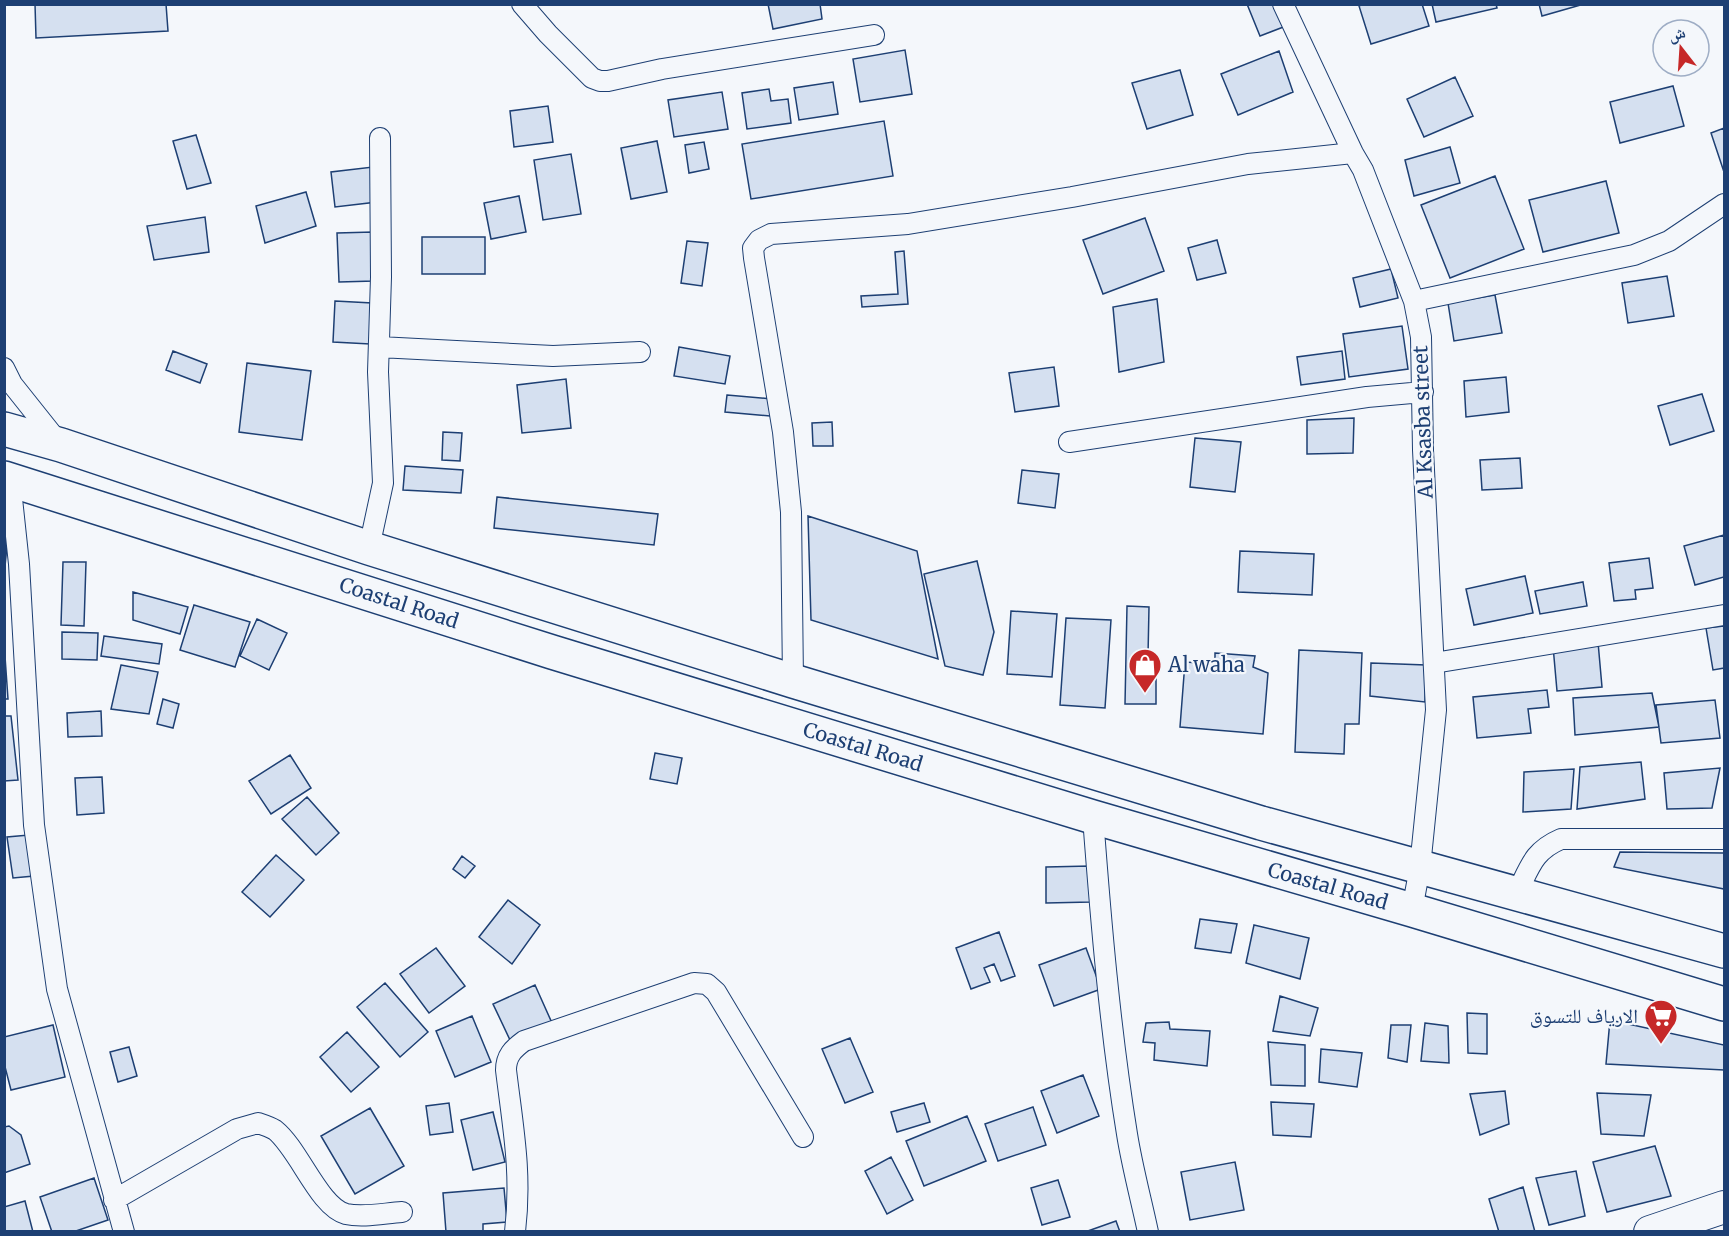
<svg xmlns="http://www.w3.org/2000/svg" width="1729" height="1236" font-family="Merriweather,'Noto Naskh Arabic',serif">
<rect width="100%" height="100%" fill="#f4f7fb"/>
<!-- building -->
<path fill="#d5e0f0" stroke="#1d3f73" stroke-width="1.5" d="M35 4H166L168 31 36 38Z
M768 4H820L822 19 773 29Z
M1247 4H1277L1286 26 1260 36Z
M1363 4H1422L1429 26 1371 44 1359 6Z
M1432 4H1496L1497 8 1436 22Z
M1539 4H1584L1542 16Z
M905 50 912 94 860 102 853 59Z
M1279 51 1293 92 1238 115 1221 74Z
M1180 70 1193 115 1147 129 1132 83Z
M1455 77 1473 116 1424 137 1407 99Z
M833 82 838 114 799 120 794 88Z
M1673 86 1684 126 1620 143 1610 102Z
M769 89 771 101 788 99 791 123 747 129 742 93Z
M722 92 728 129 674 137 668 100Z
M548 106 553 142 514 147 510 111Z
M884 121 893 176 751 199 742 144Z
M1724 128V172L1711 133Z
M196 135 211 183 187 189 173 141Z
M657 141 667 192 631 199 621 148Z
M704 142 709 169 689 173 685 145Z
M1450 147 1460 183 1414 196 1405 160Z
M571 154 581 214 543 220 534 160Z
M373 167 377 202 335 207 331 172Z
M1495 176 1524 249 1450 278 1421 205Z
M1606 181 1619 233 1543 252 1529 200Z
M306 192 316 226 265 243 256 206Z
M519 196 526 232 491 239 484 203Z
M205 217 209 252 154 260 147 226Z
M1145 218 1164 271 1103 294 1083 240Z
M373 232 374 281 339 282 337 233Z
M422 237H485V274H422Z
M1217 240 1226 273 1197 280 1188 248Z
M687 241 708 243 702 286 681 283Z
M904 251 908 304 862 307 861 296 898 294 895 252Z
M1391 269 1398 298 1360 307 1353 278Z
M1667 276 1674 316 1628 323 1622 283Z
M1495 295 1502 333 1454 341 1448 303Z
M1157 299 1164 362 1119 372 1113 307Z
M335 301 372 303 370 344 333 342Z
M1402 326 1408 369 1349 377 1343 334Z
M679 347 730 356 725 384 674 376Z
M173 351 207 364 200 383 166 370Z
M1342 351 1345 379 1301 385 1297 357Z
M247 363 311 371 302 440 239 432Z
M1054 367 1059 406 1015 412 1009 373Z
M1506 377 1509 412 1466 417 1464 381Z
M566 379 571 428 522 433 517 385Z
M1702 394 1714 431 1670 445 1658 406Z
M727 395 772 399 770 416 725 412Z
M1354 418 1353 453 1307 454V420Z
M832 422 833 446H813L812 423Z
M443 432 462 433 460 461 442 460Z
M1195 438 1241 442 1235 492 1190 487Z
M1520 458 1522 488 1482 490 1480 460Z
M405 466 463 470 461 493 403 490Z
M1022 470 1059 474 1055 508 1018 503Z
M497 497 658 514 654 545 494 528Z
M808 516 917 551 938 659 811 620Z
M4 534 8 535 4 577Z
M1724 535V577L1695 585 1684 546Z
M1240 551 1314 554 1312 595 1238 592Z
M1649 558 1653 588 1635 590 1636 599 1614 601 1609 563Z
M977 561 994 632 983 675 945 666 924 574Z
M63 562H86L84 626 61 625Z
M1525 576 1533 613 1474 625 1466 589Z
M1583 582 1587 606 1540 614 1535 591Z
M133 592 188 607 180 634 133 620Z
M194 605 250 622 235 667 180 650Z
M1127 606 1149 607 1148 656 1156 659V704H1125Z
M1011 611 1057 614 1052 677 1007 674Z
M1066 618 1111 620 1105 708 1060 705Z
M257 619 287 633 269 670 240 656Z
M1724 626V668L1713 670 1706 628Z
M62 632 98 633 97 660 62 659Z
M104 636 162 644 159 664 101 656Z
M4 642 8 699H4Z
M1598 642 1602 687 1557 691 1553 646Z
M1299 650 1362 653 1359 724H1345L1344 754 1295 752Z
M1215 653 1255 656 1253 667 1268 673 1263 734 1180 727 1185 662 1215 664Z
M1371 663 1426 665 1425 702 1370 696Z
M121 665 158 672 149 714 111 709Z
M1547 690 1549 707 1528 709 1531 733 1477 738 1473 697Z
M1652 693 1659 727 1575 735 1573 698Z
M163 699 179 704 173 728 157 724Z
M1715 700 1720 738 1661 743 1656 705Z
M101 711 102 736 68 737 67 713Z
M4 716H11L18 780 4 781Z
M655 753 682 758 677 784 650 779Z
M290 755 311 788 271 814 249 781Z
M1641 762 1645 799 1577 809 1580 767Z
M1720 768 1712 808 1667 809 1664 773Z
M1574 769 1571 809 1523 812 1524 772Z
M102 777 104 813 77 815 75 778Z
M307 797 339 833 316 855 282 819Z
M29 835 34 876 13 878 7 837Z
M1620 852 1724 853V889L1614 867Z
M276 855 304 880 270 917 242 892Z
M462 856 475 866 465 878 453 869Z
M1090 866 1091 902 1046 903V867Z
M508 900 540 925 512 964 479 937Z
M1200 919 1237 924 1231 953 1195 948Z
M1254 925 1309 938 1300 979 1246 963Z
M999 932 1015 976 1001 981 994 964 984 968 990 982 971 989 956 948Z
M436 948 465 986 429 1013 400 974Z
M1086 948 1101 989 1054 1006 1039 965Z
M385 983 428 1032 400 1057 357 1007Z
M535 985 552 1023 511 1042 493 1004Z
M1280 996 1318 1008 1310 1036 1273 1031Z
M1467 1013 1487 1014V1054L1468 1053Z
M472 1016 491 1062 455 1077 436 1031Z
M1610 1020 1724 1045V1070L1606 1064Z
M1169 1022 1170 1029 1210 1031 1207 1066 1154 1060 1155 1043 1143 1042 1146 1023Z
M1425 1023 1448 1026 1449 1063 1421 1061Z
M53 1025 65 1077 11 1090 4 1063V1037Z
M1391 1025H1411L1407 1062 1388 1058Z
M347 1032 379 1067 351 1092 320 1057Z
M850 1038 873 1092 845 1103 822 1049Z
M1268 1042 1305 1045V1086L1271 1085Z
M129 1047 137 1076 118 1082 110 1052Z
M1321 1049 1362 1053 1357 1087 1319 1082Z
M1083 1075 1099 1116 1057 1133 1041 1091Z
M1505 1091 1509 1124 1480 1135 1470 1094Z
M1597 1093 1651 1095 1644 1136 1601 1134Z
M1271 1102 1314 1104 1311 1137 1273 1135Z
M449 1103 453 1132 430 1135 426 1106Z
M924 1103 930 1122 897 1132 891 1112Z
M1033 1107 1046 1145 998 1161 985 1124Z
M370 1108 404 1166 355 1194 321 1136Z
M493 1112 505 1162 473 1170 461 1120Z
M967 1116 986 1161 924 1186 906 1141Z
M9 1126 21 1135 30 1164 4 1173V1127Z
M1655 1146 1671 1196 1607 1212 1593 1162Z
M891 1157 913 1200 887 1214 865 1171Z
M1235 1162 1244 1210 1190 1220 1181 1172Z
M1576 1171 1585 1216 1549 1225 1536 1178Z
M94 1178 108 1220 73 1232H52L40 1197Z
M1058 1180 1070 1217 1042 1225 1031 1188Z
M1523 1187 1535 1232H1499L1489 1199Z
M504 1188 507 1222 483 1224V1232H446L443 1193Z
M25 1201 33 1232H4V1207Z
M1116 1221 1120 1232H1085Z"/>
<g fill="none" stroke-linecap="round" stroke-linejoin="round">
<!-- street casing -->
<g stroke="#1d3f73" stroke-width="22">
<path id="street" d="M522 4 548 34 592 78 600 81H608L662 69 874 35
M1283 4 1353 153 1363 170 1414 301 1421 337 1423 450 1436 710 1420 867 1412 910
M1414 301 1634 255 1669 241 1724 204
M379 347 553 356 640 352
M4 368 12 384 59 443
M1069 442 1367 397 1423 392
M10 480 19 564 34 825 57 989 124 1232
M369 548 383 483 378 372 381 277 380 138
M1434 663 1724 615
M793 681 791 512 783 432 754 258 753 248 759 240 771 234 908 224 1072 197 1248 164 1353 153
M1093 817C1101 923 1110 1029 1127 1134 1132 1166 1141 1199 1148 1232
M1517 893C1530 867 1533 851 1561 839H1724
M114 1200 237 1129 258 1123C264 1125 270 1127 275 1130 299 1149 319 1207 346 1214 363 1218 385 1213 402 1212
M515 1232C522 1173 513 1128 506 1070 506 1056 513 1049 524 1041L694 983 707 984 716 992 803 1137"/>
</g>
<!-- primary casing -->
<g stroke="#1d3f73" stroke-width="34">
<path id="primary" d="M1650 1232 1724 1207"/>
</g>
<!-- highway casing -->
<g stroke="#1d3f73" stroke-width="36">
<path id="highway" d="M4 429 61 445 369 548 793 681 1261 823 1724 951
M4 478 552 652 1093 817 1412 910 1724 1004"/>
</g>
<!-- street -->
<use href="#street" stroke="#f4f7fb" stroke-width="20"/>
<!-- primary -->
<use href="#primary" stroke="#f4f7fb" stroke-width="32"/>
<!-- highway -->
<use href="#highway" stroke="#f4f7fb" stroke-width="33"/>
</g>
<!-- icons -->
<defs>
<g id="shop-pin" transform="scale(1.725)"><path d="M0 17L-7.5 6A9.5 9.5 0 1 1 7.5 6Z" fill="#c62828" stroke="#f4f7fb"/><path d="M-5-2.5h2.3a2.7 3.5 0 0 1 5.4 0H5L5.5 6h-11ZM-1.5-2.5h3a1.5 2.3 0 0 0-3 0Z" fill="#fff"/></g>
<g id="supermarket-pin" transform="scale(1.725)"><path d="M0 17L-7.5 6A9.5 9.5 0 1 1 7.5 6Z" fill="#c62828" stroke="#f4f7fb"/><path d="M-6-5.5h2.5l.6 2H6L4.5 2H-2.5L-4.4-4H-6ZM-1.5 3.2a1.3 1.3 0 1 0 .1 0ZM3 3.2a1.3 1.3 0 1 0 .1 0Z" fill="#fff"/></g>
</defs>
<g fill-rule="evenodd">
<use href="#shop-pin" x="1145" y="665"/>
<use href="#supermarket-pin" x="1661" y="1016"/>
</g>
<g text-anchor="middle" stroke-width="4.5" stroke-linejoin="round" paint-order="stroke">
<!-- street labels -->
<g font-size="20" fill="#1d3f73" stroke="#f4f7fb">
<text transform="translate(1423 422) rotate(-92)" y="7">Al Ksasba street</text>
<text transform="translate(399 603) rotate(18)" y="7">Coastal Road</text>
<text transform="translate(863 747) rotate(17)" y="7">Coastal Road</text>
<text transform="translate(1328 886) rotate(16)" y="7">Coastal Road</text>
</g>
<!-- poi labels -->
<g font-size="20" fill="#1d3f73" stroke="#f4f7fb" text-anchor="start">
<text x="1168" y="672">Al waha</text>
<text x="1638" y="1023" text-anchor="end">الارياف للتسوق</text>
</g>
</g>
<!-- border -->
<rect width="1729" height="1236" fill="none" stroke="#1d3f73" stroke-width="12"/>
<!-- north arrow -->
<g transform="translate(1681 48) rotate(343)"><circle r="28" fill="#f4f7fb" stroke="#9eadc5" stroke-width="1.5"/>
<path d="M0-4.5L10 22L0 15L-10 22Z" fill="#c62828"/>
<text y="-9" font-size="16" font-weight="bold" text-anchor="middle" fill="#1d3f73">ش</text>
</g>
</svg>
